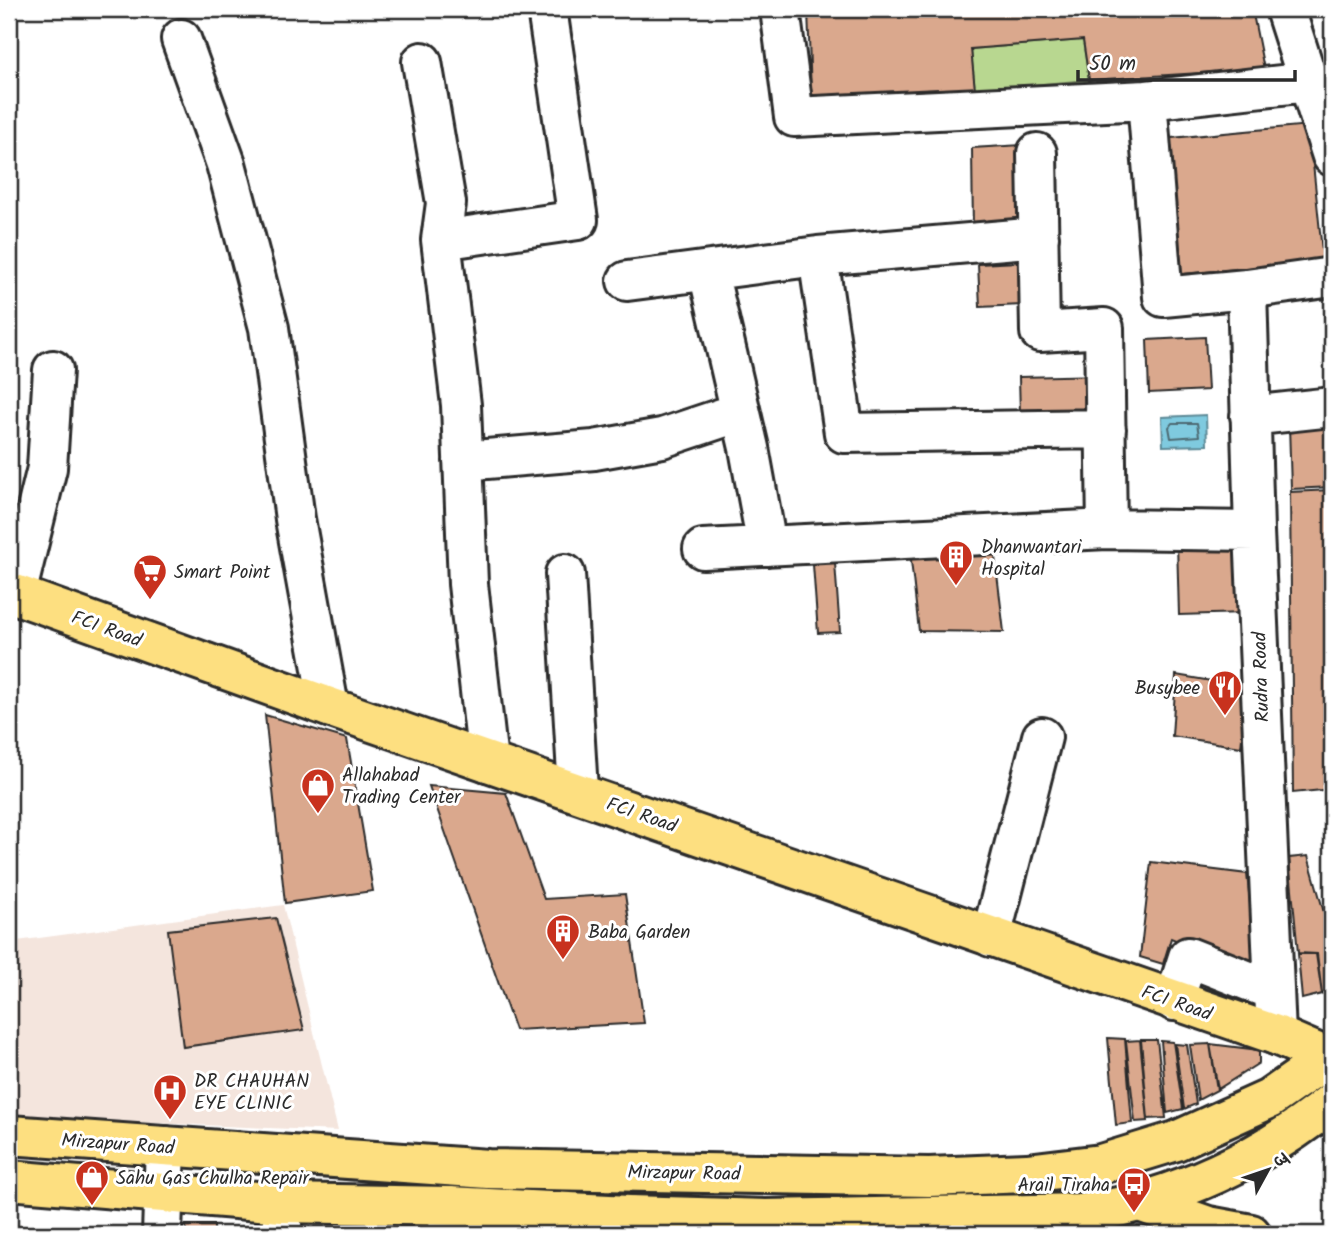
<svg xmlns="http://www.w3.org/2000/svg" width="1341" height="1243" font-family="Kalam,'Playpen Sans Deva',sans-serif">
<defs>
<pattern id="industrial-furrows" width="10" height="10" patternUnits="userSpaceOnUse" patternTransform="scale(1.75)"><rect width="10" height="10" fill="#f4e5dd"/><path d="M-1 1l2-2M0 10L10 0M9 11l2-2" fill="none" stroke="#d1c5be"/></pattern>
</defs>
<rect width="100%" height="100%" fill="#fff"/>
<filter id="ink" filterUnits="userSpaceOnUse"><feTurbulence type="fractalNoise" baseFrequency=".0143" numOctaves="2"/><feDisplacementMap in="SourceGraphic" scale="14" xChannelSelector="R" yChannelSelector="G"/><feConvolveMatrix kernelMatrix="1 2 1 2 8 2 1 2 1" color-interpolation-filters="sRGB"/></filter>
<g filter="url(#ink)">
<!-- built -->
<path fill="#f4e5dd" d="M283 905 338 1131 13 1117 17 941Z"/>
<!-- industrial -->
<path fill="url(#industrial-furrows)" d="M9 1224 139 1233V1234H9Z"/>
<!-- garden -->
<path fill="#b8d790" stroke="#72815e" stroke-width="2" d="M1083 40 1089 80 975 90 971 49Z"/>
<!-- water -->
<path fill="#7fcadf" stroke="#5d8a97" stroke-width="2" d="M1206 415 1207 445 1163 446 1162 417Z"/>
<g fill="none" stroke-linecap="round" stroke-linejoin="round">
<!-- shore -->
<path stroke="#4d6b73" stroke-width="2" d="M1172 423H1197L1199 436 1171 438 1169 427Z"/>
</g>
<!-- building -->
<path fill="#daa88d" stroke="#2b2b2b" stroke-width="2" d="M808 9H1252L1264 69 1089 80 1083 40 971 49 975 90 811 96Z
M1309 125 1323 261 1173 275 1161 139Z
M1022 145 1024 228 973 232 972 148Z
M1019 262 1022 305 980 307 978 264Z
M1205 337 1208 390 1149 393 1147 340Z
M1103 375 1104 413 1020 414 1019 377Z
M1332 421V487L1291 489 1289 425Z
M1332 490V789L1293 793 1290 492Z
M993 540 1004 632 919 631 909 543Z
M1239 542 1244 613 1179 615 1177 543Z
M834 549 840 632 818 633 812 551Z
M1176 675 1247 687 1241 747 1172 736Z
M265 715 347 739 373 891 285 903Z
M429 786 506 793 544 899 625 894 644 1023 515 1030Z
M1308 856 1332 941V988L1322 994 1317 954 1298 953 1289 858Z
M1151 862 1247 874 1257 973 1171 938 1163 964 1140 957Z
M1332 905V941L1323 909Z
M276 918 304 1030 183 1047 168 930Z
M1298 954H1316L1322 994 1302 999Z
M1108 1038 1125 1039 1132 1123 1116 1125Z
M1140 1040 1148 1121 1135 1122 1126 1041Z
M1141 1040H1157L1166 1118 1148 1119Z
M1161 1041 1173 1042 1183 1109 1167 1113Z
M1175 1044 1187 1045 1196 1104 1184 1109Z
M1210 1044 1259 1050V1063L1218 1089Z
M1210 1044 1217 1090 1198 1100 1190 1045Z
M186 1225H214V1234H186Z"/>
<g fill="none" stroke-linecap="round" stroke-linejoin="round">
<!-- minor casing -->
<g stroke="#2b2b2b" stroke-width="44">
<path id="minor" d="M780 9 794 117 1147 100
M1285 9 1332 156
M181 39 226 164 269 328 295 519 329 707
M422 62 446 203 441 240 461 405 468 584 488 762
M1309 82 1147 100 1163 297 1247 289 1332 277
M1037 153 1040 332 1104 328 1107 529
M441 240 578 220 547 9
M818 256 844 433 1106 429
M708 271 749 448 767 546
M627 281 818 256 1039 237
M1247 289 1254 531 1276 1035
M1250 416 1332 407
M463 461 594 450 662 438 740 412
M703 549 1107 529 1254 531
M565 574 578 791
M16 595 47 468 53 370
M991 937 1042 737
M1174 1001 1188 957 1274 991
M282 1203V1234
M162 1234 165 1146
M448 1234 449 1206"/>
</g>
<!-- major casing -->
<g stroke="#2b2b2b" stroke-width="44">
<path id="major" d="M9 592 329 707 1276 1035 1329 1058
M1137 1201 1208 1226 1251 1234"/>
</g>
<!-- highway casing -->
<g stroke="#2b2b2b" stroke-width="44">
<path id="highway" d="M9 1135 488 1169 929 1177 1027 1173 1101 1164 1176 1141 1269 1099 1332 1055
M9 1180 282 1203 449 1206 629 1215 766 1219 1087 1213C1176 1199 1263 1158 1332 1102"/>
</g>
<!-- minor -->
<use href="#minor" stroke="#fff" stroke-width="38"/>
<!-- major -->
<use href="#major" stroke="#fddf80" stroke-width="38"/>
<!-- highway -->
<use href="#highway" stroke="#fddf80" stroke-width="38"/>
</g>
</g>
<!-- icons -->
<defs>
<g id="building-pin" transform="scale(1.75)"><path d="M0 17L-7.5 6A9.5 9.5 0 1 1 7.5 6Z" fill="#c8321e" stroke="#fff"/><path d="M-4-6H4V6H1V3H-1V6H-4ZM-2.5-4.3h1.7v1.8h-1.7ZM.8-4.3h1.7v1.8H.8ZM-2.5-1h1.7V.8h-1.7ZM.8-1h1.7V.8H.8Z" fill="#fff"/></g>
<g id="supermarket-pin" transform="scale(1.75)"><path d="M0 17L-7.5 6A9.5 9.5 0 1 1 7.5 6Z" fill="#c8321e" stroke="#fff"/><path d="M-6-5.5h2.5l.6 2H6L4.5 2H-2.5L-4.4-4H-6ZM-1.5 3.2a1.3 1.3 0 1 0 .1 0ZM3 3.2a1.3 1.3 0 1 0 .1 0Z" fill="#fff"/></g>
<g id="restaurant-pin" transform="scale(1.75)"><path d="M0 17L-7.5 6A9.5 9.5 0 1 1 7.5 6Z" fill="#c8321e" stroke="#fff"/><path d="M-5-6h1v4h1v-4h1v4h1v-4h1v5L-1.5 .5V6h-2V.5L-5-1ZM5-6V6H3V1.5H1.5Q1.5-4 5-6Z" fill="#fff"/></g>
<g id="shop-pin" transform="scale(1.75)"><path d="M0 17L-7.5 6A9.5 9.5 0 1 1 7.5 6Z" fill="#c8321e" stroke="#fff"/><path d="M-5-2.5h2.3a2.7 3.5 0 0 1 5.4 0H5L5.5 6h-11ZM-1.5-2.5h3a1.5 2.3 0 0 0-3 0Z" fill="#fff"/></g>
<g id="hospital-pin" transform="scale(1.75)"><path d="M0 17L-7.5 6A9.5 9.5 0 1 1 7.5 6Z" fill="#c8321e" stroke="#fff"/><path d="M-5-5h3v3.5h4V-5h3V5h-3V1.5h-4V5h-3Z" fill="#fff"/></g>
<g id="bus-pin" transform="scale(1.75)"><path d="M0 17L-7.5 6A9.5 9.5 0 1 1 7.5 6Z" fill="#c8321e" stroke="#fff"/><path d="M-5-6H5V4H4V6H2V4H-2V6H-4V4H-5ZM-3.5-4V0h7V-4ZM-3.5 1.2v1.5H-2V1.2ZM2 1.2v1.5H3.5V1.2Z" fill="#fff"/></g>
</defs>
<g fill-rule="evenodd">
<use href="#building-pin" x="956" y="557"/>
<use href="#supermarket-pin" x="150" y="571"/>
<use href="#restaurant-pin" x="1225" y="687"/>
<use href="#shop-pin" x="318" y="785"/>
<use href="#building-pin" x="563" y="931"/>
<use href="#hospital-pin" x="170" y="1091"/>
<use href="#shop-pin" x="92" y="1177"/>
<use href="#bus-pin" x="1134" y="1184"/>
</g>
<g text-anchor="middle" stroke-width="6" stroke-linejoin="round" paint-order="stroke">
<!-- poi labels -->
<g font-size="19" fill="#2b2b2b" stroke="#fff" text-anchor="start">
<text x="981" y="553">Dhanwantari<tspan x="981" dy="22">Hospital</tspan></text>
<text x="174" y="578">Smart Point</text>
<text x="1200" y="694" text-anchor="end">Busybee</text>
<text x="342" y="781">Allahabad<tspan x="342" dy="22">Trading Center</tspan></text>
<text x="588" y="938">Baba Garden</text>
<text x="194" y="1087">DR CHAUHAN<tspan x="194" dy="22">EYE CLINIC</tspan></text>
<text x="116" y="1184">Sahu Gas Chulha Repair</text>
<text x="1110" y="1191" text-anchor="end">Arail Tiraha</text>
</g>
<!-- street labels -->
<g font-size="19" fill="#2b2b2b" stroke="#fff">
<text transform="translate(107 628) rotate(20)" y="7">FCI Road</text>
<text transform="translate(1260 677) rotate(-92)" y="7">Rudra Road</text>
<text transform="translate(642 814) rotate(19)" y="7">FCI Road</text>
<text transform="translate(1177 1002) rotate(19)" y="7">FCI Road</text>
<text transform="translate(118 1143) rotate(4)" y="7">Mirzapur Road</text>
<text transform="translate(684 1172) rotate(1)" y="7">Mirzapur Road</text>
</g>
</g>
<!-- margin -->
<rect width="1341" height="1243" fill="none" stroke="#fff" stroke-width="35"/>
<rect x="18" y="18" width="1306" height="1208" fill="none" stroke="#2b2b2b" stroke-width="2.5" filter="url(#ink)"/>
<!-- north arrow -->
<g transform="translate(1268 1170) rotate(50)" stroke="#ffffff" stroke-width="5" paint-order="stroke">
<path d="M0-5L12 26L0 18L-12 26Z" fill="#2b2b2b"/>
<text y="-10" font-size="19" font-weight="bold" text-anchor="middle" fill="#2b2b2b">उ</text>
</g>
<!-- scale -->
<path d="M1078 70v10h217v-10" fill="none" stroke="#2b2b2b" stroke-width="3.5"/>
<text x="1089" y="70" font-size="21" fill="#2b2b2b" stroke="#ffffff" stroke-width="5" paint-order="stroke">50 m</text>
</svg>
